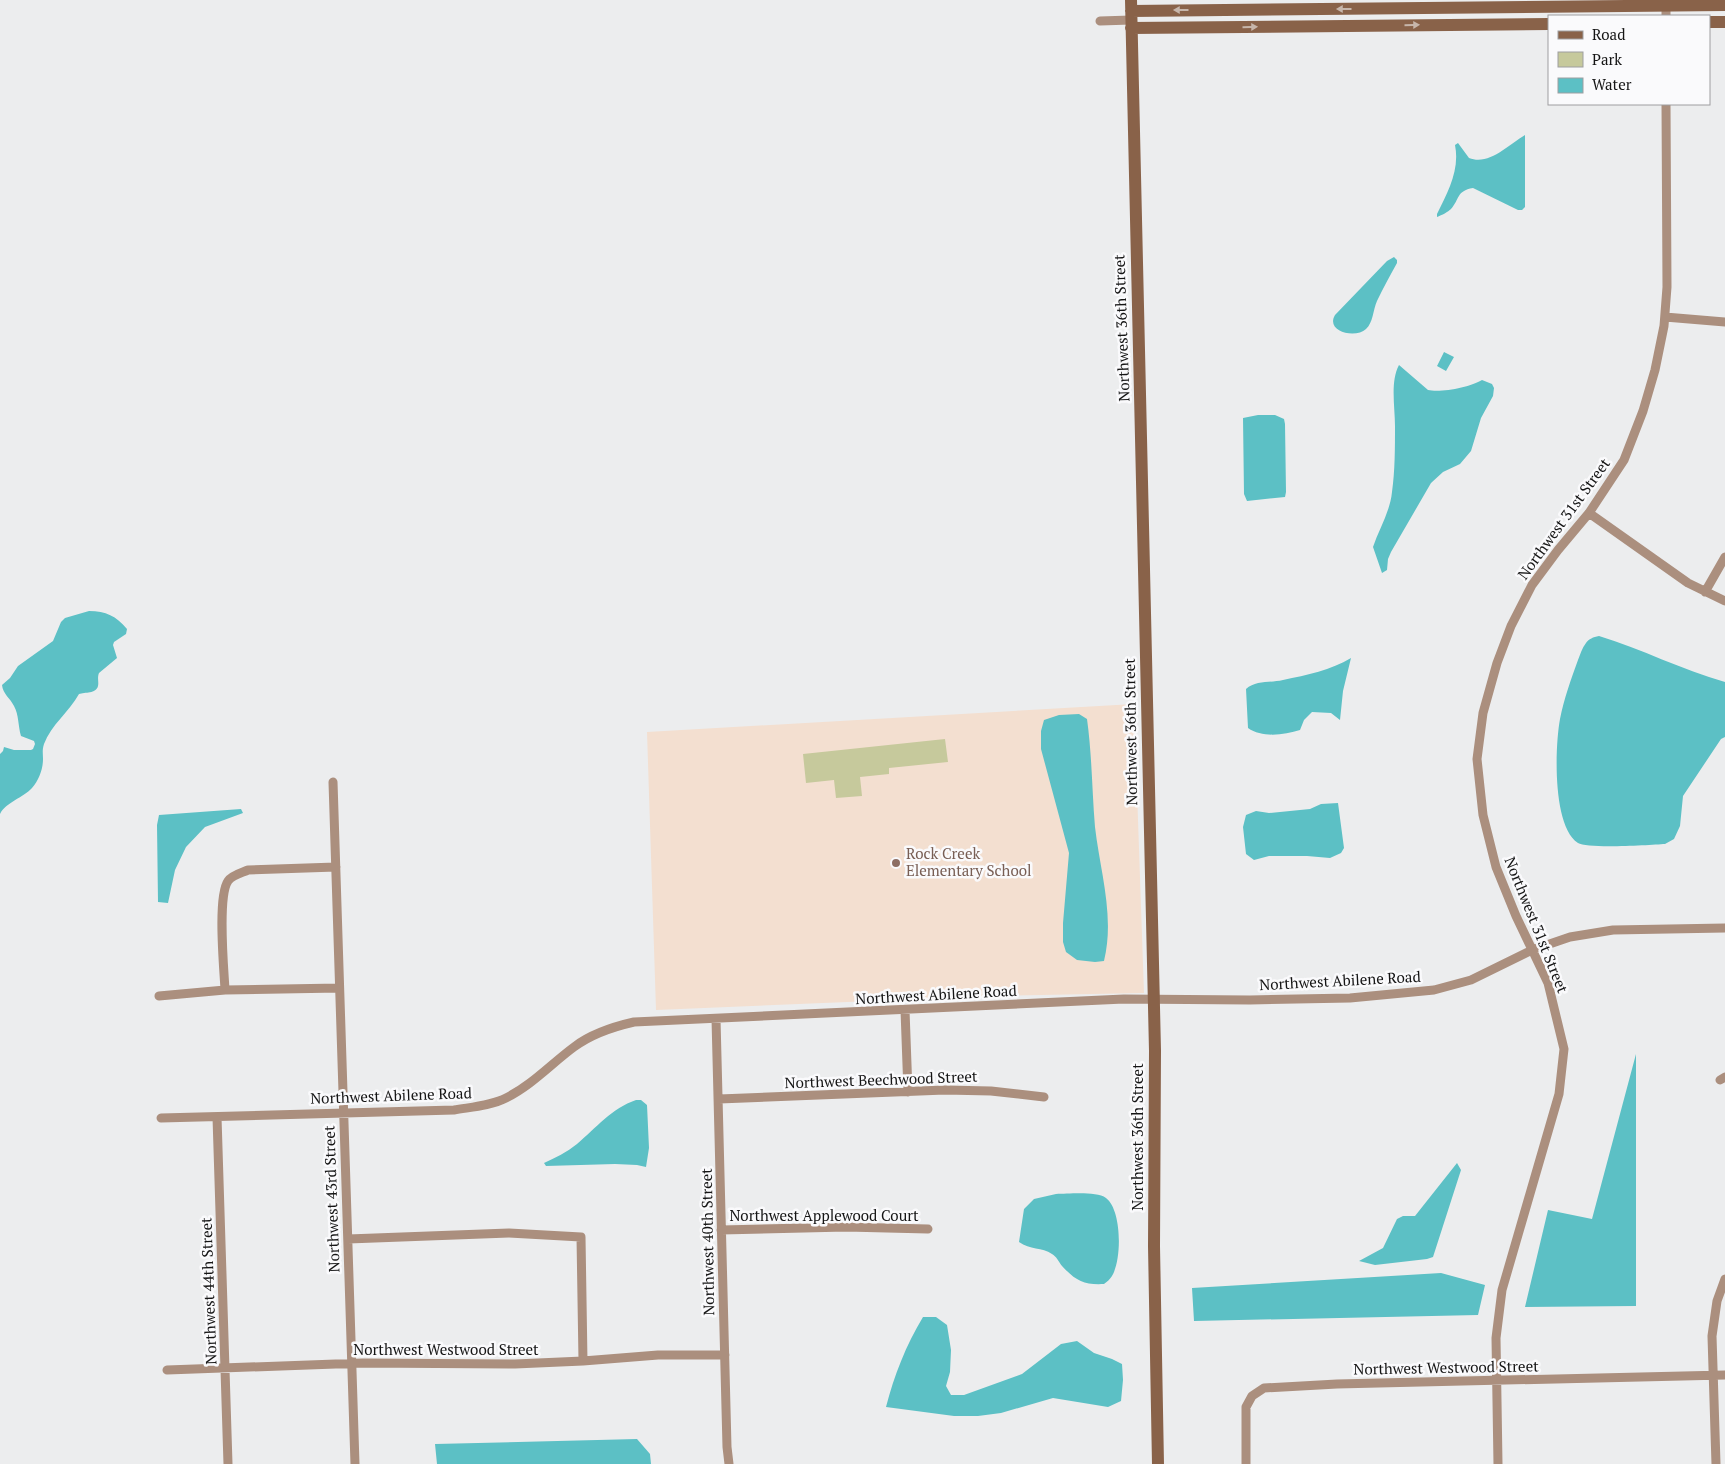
<svg xmlns="http://www.w3.org/2000/svg" width="1725" height="1464" font-family="'PT Serif',serif">
<rect width="100%" height="100%" fill="#ecedee"/>
<!-- education -->
<path fill="#f3dfd0" d="M1134 704 1144 993 995 996 656 1010 647 732Z"/>
<!-- green -->
<path fill="#c6c99c" d="M945 739 948 762 889 768V774L860 777 862 796 836 798 834 780 806 783 803 754Z"/>
<!-- water -->
<path fill="#5cc0c5" d="M1525 135V207L1522 210H1518L1473 188C1456 191 1460 199 1451 209 1448 212 1442 215 1437 217V214C1448 192 1460 170 1455 145L1458 143 1469 158C1489 166 1508 145 1525 135Z
M1394 257 1397 260V263C1390 276 1383 288 1377 301 1373 310 1373 323 1366 329 1356 339 1325 332 1335 315L1387 261Z
M1444 352 1454 357 1446 371 1437 366Z
M1399 365 1428 390C1441 393 1471 387 1482 380L1492 384 1494 388 1493 396 1481 418 1471 451 1460 464 1443 472 1431 483 1391 552 1388 559 1387 570 1382 573 1373 547C1379 529 1390 512 1392 492 1395 471 1395 448 1395 426 1395 407 1390 382 1399 365Z
M1258 415H1275L1284 419 1285 424 1286 492 1285 497 1247 501 1244 494 1243 418Z
M89 611C106 611 116 616 127 629L126 634 114 642 113 645 117 658 99 673C97 678 99 682 98 686 96 694 85 692 79 694 69 712 51 725 44 744 42 750 43 754 43 759 43 769 39 780 32 788 23 798 6 802 0 814V754L3 751 4 747 14 750H31L33 749 35 744 34 741 21 736C18 726 19 715 14 706 10 698 3 694 2 685L10 678 18 666 53 641 61 622 65 618Z
M1599 636C1642 649 1682 670 1725 682V737L1721 739 1683 796 1680 826 1674 839 1665 844C1650 845 1587 849 1578 843 1552 826 1555 746 1560 719 1564 699 1571 679 1578 660 1580 655 1582 648 1586 643 1589 639 1593 637 1599 636Z
M1351 658 1343 691 1340 720 1331 713 1312 712 1304 720 1300 730C1284 735 1262 738 1248 728L1246 689C1256 680 1270 683 1283 680 1307 675 1331 670 1351 658Z
M1079 714 1087 719C1092 755 1092 791 1095 827 1100 871 1115 916 1104 961L1095 962 1077 960 1066 952 1063 942V923L1069 853 1041 749V731L1044 720 1059 715Z
M1338 803 1344 848 1341 853 1330 858 1307 856H1269L1254 860 1246 854 1243 827 1246 815 1256 811 1269 813 1310 809 1321 804Z
M241 809 243 813 205 827 186 847 175 870 168 903 158 902 157 825 159 815Z
M1636 1054V1306L1525 1307 1548 1210 1592 1219Z
M636 1100H641L647 1105 649 1148 646 1167 637 1165 615 1164 546 1166 544 1163C555 1158 567 1152 577 1144 596 1128 612 1108 636 1100Z
M1457 1163 1461 1170 1433 1257 1427 1259 1375 1265 1359 1261 1383 1248 1397 1219 1403 1216H1415Z
M1056 1194C1069 1194 1096 1191 1106 1198 1122 1210 1122 1260 1112 1276 1110 1279 1107 1282 1104 1284 1084 1285 1076 1281 1062 1266 1059 1262 1056 1256 1052 1254 1042 1247 1030 1250 1019 1242L1024 1209 1034 1199Z
M1441 1273 1485 1285 1478 1315 1194 1321 1192 1288Z
M923 1317H936L947 1325 951 1350 950 1372 946 1386 951 1395H964L1022 1374 1061 1344 1077 1341 1094 1353 1112 1359 1122 1364 1123 1380 1121 1401 1108 1407 1053 1398 1001 1413 978 1416H954L886 1407C894 1376 906 1345 923 1317Z
M637 1439 650 1454 651 1464H437L435 1444Z"/>
<g fill="none" stroke-linecap="round" stroke-linejoin="round">
<!-- minor -->
<path stroke="#ab8f7e" stroke-width="9" d="M1666 16V0
M1100 21 1131 20
M1665 317 1725 322
M1589 513 1688 583 1725 601
M1705 592 1725 557
M333 782 355 1464
M225 990C224 969 217 897 228 881 232 875 241 873 248 870L336 867
M159 996 225 990 339 988
M905 1010 908 1092
M716 1019 727 1447 729 1464
M1720 1080 1725 1077
M719 1099 945 1090 991 1091 1044 1097
M217 1117 228 1464
M161 1118 454 1110C471 1107 490 1106 506 1098 532 1085 551 1064 574 1047 591 1034 612 1027 634 1022L1124 999 1250 1000 1350 998 1434 990 1471 980 1532 950 1570 937 1613 930 1725 928
M721 1230 846 1227 928 1229
M348 1239 509 1233 581 1237 583 1361
M167 1370 363 1363 515 1364 583 1361 658 1355H725
M1246 1464V1407L1252 1396 1264 1388 1337 1384 1725 1375
M1498 1464 1496 1338 1502 1290 1559 1094 1564 1049 1548 983 1516 916 1496 867 1483 815 1477 759 1483 713 1497 663 1511 626 1532 585 1558 550 1589 513 1624 460 1643 411 1655 370 1664 326 1667 287 1666 104
M1716 1464 1712 1336 1717 1301 1725 1279"/>
<!-- secondary -->
<path stroke="#896249" stroke-width="12" d="M1131 0 1155 1051 1154 1246 1158 1464
M1131 11 1725 5
M1709 22H1725
M1131 28 1549 24"/>
</g>
<!-- one-way arrows -->
<defs><path id="oneway-solid" d="M-6-.8H1V-3.2L6.5 0L1 3.2V.8H-6Z" transform="scale(1.25)"/></defs>
<g fill="#c7b6ab">
<use href="#oneway-solid" transform="translate(1344 9) rotate(180)"/>
<use href="#oneway-solid" transform="translate(1181 10) rotate(180)"/>
<use href="#oneway-solid" transform="translate(1412 25) rotate(-1)"/>
<use href="#oneway-solid" transform="translate(1250 27) rotate(-1)"/>
</g>
<!-- markers -->
<circle fill="#8d6e63" stroke="#fafafc" stroke-width="2" cx="896" cy="863" r="5"/>
<g text-anchor="middle" stroke-width="5" stroke-linejoin="round" paint-order="stroke">
<!-- street labels -->
<g font-size="15" fill="#151515" stroke="#fafafc">
<text transform="translate(1122 328) rotate(-92)" y="5">Northwest 36th Street</text>
<text transform="translate(1564 519) rotate(-54)" y="5">Northwest 31st Street</text>
<text transform="translate(1131 732) rotate(-91)" y="5">Northwest 36th Street</text>
<text transform="translate(1536 925) rotate(68)" y="5">Northwest 31st Street</text>
<text transform="translate(1340 981) rotate(-3)" y="5">Northwest Abilene Road</text>
<text transform="translate(936 995) rotate(-3)" y="5">Northwest Abilene Road</text>
<text transform="translate(881 1080) rotate(-2)" y="5">Northwest Beechwood Street</text>
<text transform="translate(391 1096) rotate(-2)" y="5">Northwest Abilene Road</text>
<text transform="translate(1138 1137) rotate(-90)" y="5">Northwest 36th Street</text>
<text transform="translate(332 1199) rotate(-92)" y="5">Northwest 43rd Street</text>
<text x="824" y="1221">Northwest Applewood Court</text>
<text transform="translate(708 1242) rotate(-91)" y="5">Northwest 40th Street</text>
<text transform="translate(209 1291) rotate(-92)" y="5">Northwest 44th Street</text>
<text x="446" y="1355">Northwest Westwood Street</text>
<text transform="translate(1446 1368) rotate(-1)" y="5">Northwest Westwood Street</text>
</g>
<!-- education labels -->
<g font-size="15" fill="#785e54" stroke="#fafafc" text-anchor="start">
<text x="906" y="859">Rock Creek<tspan x="906" dy="17">Elementary School</tspan></text>
</g>
</g>
<!-- legend -->
<rect x="1548" y="15" width="162" height="90" fill="#fafafc" stroke="#9e9ea0"/>
<rect x="1558" y="31" width="25" height="8" fill="#896249" stroke="#9e9ea0"/>
<text x="1592" y="40" font-size="15" fill="#151515">Road</text>
<rect x="1558" y="52" width="25" height="15" fill="#c6c99c" stroke="#9e9ea0"/>
<text x="1592" y="65" font-size="15" fill="#151515">Park</text>
<rect x="1558" y="78" width="25" height="15" fill="#5cc0c5" stroke="#9e9ea0"/>
<text x="1592" y="90" font-size="15" fill="#151515">Water</text>
</svg>
